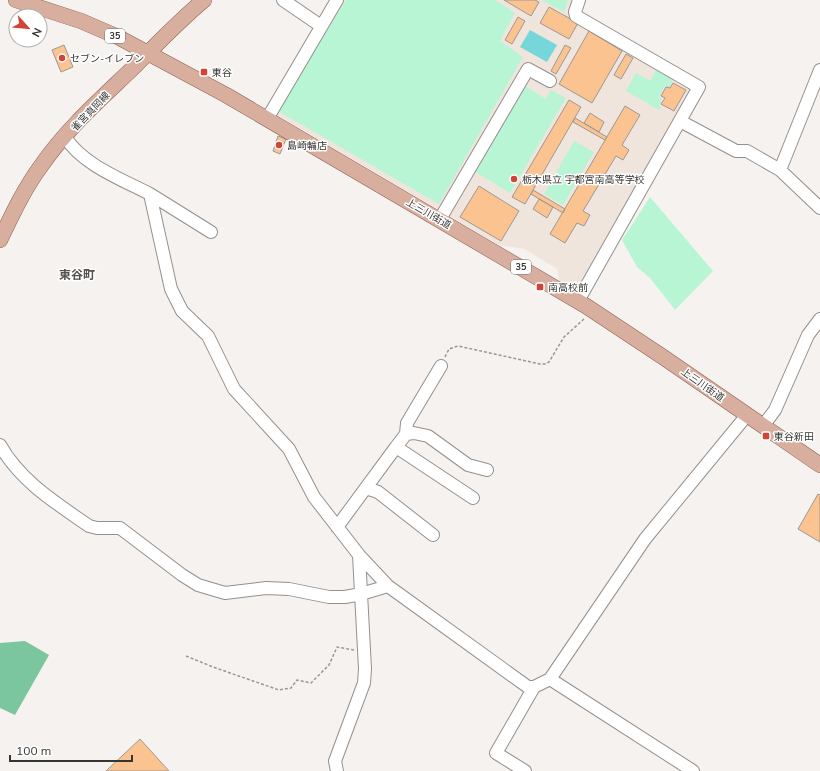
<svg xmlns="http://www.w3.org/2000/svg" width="820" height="771" font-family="Mulish,'Noto Sans JP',sans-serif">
<rect width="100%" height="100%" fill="#f6f2ef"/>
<!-- built -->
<path fill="#efe5dc" d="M341 0H574L570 15 694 87 579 291 559 280 557 269 525 249 499 245 274 113Z"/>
<!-- green -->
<path fill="#b7f5d4" d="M346 0H495L515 13 500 41 523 57 439 204 278 111Z
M542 0H568L564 12Z
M657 68 674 78 669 88 665 85 659 97 662 99 659 106 661 107 659 110 626 91 636 73 650 81Z
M525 86 546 99 551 90 566 98 510 193 474 171Z
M574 141 594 152 563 205 544 194Z
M650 197 713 271 675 310 650 278 637 267 622 240Z"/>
<!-- forest -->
<path fill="#7bc59f" d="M25 641 49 655 15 715 0 708V643Z"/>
<!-- water -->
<path fill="#75d7d9" d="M530 30 557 45 547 62 520 47Z"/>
<!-- building -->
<path fill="#fbc390" stroke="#9c9895" d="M504 0H535L539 2 531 16Z
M549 7 578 23 569 39 540 23Z
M518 17 525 21 512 44 505 40Z
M589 31 622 51 592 103 559 84Z
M64 45 73 67 61 72 52 50Z
M565 45 571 48 556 74 551 71Z
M626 54 633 58 621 79 614 75Z
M673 83 686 90 674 111 661 104 665 98 661 96 666 87 670 88Z
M569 100 581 107 525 204 512 197Z
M625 106 640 115 622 145 629 150 623 160 616 156 583 211 590 215 584 226 577 223 565 243 550 234Z
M590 113 604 122 599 132 584 123Z
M575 118 607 137 605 140 573 122Z
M278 136 286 139 280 154 273 151Z
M479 186 519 211 501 241 460 217Z
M533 190 565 209 563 213 531 194Z
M539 199 553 207 547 218 533 209Z
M818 494 820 495V542L798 529Z
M140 739 169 771H106Z"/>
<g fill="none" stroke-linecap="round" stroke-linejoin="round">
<!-- minor casing -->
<g stroke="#94908d" stroke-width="14">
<path id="minor" d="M283 0 321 26
M267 119 337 0
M680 121 736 151H747L780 170 820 208
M65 137C83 165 121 179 150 194L171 289 182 311 208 336 234 389 289 449 314 497 359 555 388 586 528 687H534L550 679 645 539 747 415
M780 170 820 70
M150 194 211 232
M440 219 528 69 550 81
M578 301 699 87 576 16 575 12 579 0
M763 426 775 410 808 335 820 319
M406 434 407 423 441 366
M0 445C20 481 56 503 89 526L97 528H120L182 575 198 585 225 593 266 588 289 589 329 597H345L361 594 388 586
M396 447 406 434 414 433 428 436 468 465 487 470
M366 488 378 492 433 535
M337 527 396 447 473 498
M550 679 693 771
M337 771 335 761 364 683 365 669 359 555
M525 771 496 753 534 687"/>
</g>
<!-- major casing -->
<g stroke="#8e6150" stroke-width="16">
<path id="major" d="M16 0 81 21 118 37 226 95 586 306 663 357 820 465
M0 240C12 215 24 189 41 166 67 128 103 97 136 65 158 43 180 20 204 0"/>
</g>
<!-- path -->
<path stroke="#999694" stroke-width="1.5" stroke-dasharray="3 2" stroke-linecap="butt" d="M445 357 449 349 458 346 540 364H545L549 362 564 337 584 319
M186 656 213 667 279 690 291 688 297 680 311 683 329 665 337 647 354 650"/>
<!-- minor -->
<use href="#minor" stroke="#fff" stroke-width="12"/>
<!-- major -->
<use href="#major" stroke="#d8af9f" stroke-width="15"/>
</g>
<!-- markers -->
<g fill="#d14436" stroke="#fff" stroke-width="1.5">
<circle cx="62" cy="58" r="4"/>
<rect x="200" y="68" width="8" height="8" rx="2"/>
<circle cx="279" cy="145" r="4"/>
<circle cx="514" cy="179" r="4"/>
<rect x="536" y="283" width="8" height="8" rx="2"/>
<rect x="762" y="432" width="8" height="8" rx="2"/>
</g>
<g text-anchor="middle" stroke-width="3" stroke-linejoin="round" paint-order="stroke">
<!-- shield labels -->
<g fill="#fff" stroke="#727270" stroke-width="1">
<rect x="105" y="29" width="20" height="14" rx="3"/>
<rect x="511" y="260" width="20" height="14" rx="3"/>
</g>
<g font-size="9" font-weight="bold" fill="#363533">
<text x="115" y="39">35</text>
<text x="521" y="270">35</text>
</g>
<!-- poi labels -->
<g font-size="10" fill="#363533" stroke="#fff" text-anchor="start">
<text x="70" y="62">セブン-イレブン</text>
<text x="212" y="76">東谷</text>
<text x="287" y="149">島崎輪店</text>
<text x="522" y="183">栃木県立 宇都宮南高等学校</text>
<text x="548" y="291">南高校前</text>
<text x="774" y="440">東谷新田</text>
</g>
<!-- street labels -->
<g font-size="10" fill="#363533" stroke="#fff">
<text transform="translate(90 111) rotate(-46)" y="4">雀宮真岡線</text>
<text transform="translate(429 213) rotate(30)" y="4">上三川街道</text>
<text transform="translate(703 384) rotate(35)" y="4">上三川街道</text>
</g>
<!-- quarter labels -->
<g font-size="12" font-weight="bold" fill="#55524f" stroke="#fff">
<text x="77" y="279">東谷町</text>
</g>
</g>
<!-- north arrow -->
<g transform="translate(28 28) rotate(117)"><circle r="19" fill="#ffffff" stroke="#afaead"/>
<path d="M0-3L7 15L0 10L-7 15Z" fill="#d14436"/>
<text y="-6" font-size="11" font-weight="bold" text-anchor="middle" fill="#363533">N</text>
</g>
<!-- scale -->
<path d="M10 755v6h122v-6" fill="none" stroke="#363533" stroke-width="2"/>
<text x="16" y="755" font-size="12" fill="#363533" stroke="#ffffff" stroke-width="3" paint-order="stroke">100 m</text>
</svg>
